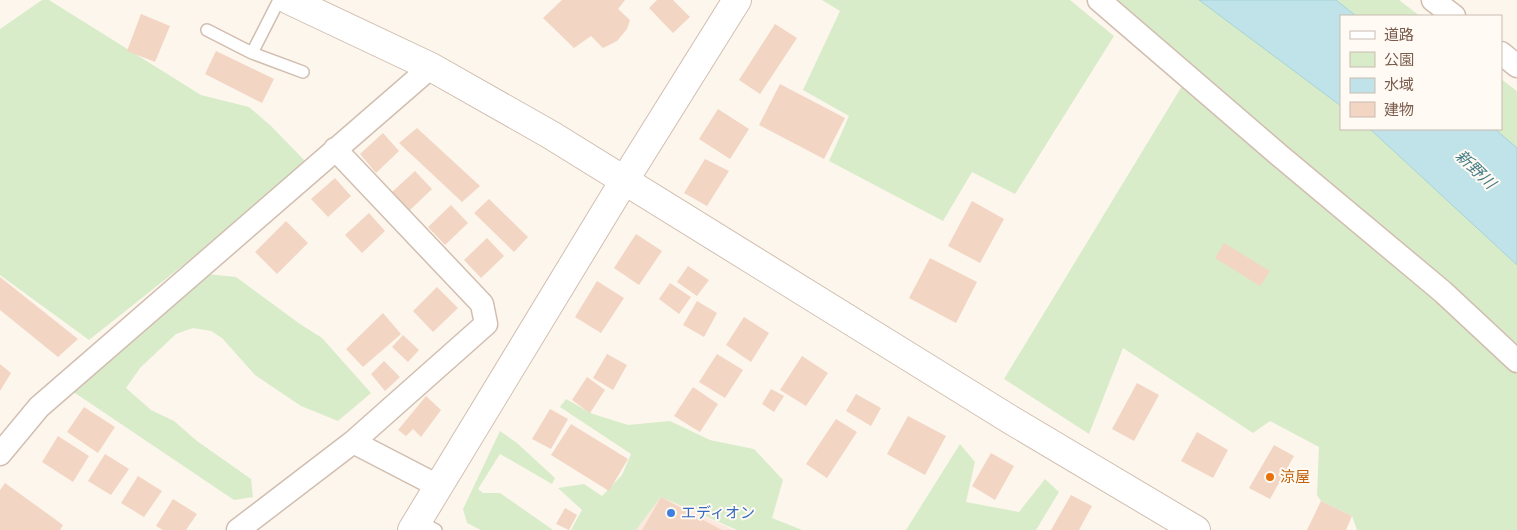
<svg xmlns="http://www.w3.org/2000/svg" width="1517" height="530" font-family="Manrope,'Noto Sans JP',sans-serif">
<rect width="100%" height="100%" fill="#fdf6ec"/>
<!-- commercial -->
<path fill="#fde8e0" d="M661 497 734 530H636Z"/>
<!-- green -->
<path fill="#d8ecc9" d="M42 0H49L201 95 249 107 271 126 309 165 89 340 0 275V29Z
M822 0H1070L1114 36 1015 194 972 172 943 221 829 161 849 116 803 90 840 11Z
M1105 0H1399L1420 16H1341V129H1501V79L1517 91V530H1357L1352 516 1321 501 1317 495 1319 447 1270 421 1253 433 1123 348 1089 434 1004 379 1182 86Z
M206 274 236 277 300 324 322 338 371 393 338 421 301 406 255 375 222 338 211 331 193 328 176 334 140 368 126 388 151 410 174 421 197 441 251 479 253 497 234 500 72 391Z
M566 399 593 414 628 425 670 421 710 440 754 449 783 480 772 518 802 530H737L661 497 636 530H571L582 510 558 488 584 484 602 496 622 475 631 454 560 407Z
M500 431 517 443 555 478 552 484 500 454 478 489 483 493H500L553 530H481L467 523 463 509Z
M960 444 975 462 966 502 1019 512 1045 479 1059 492 1036 530H906Z"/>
<!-- water -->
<path fill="#bfe3e8" stroke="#a5d3da" d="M1199 0H1336L1356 16H1341V106Z
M1370 129H1495L1517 148V265Z"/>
<!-- building -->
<path fill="#f3d5c3" d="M562 0H625L618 9 630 20 627 29 617 41 603 48 591 36 574 48 543 18Z
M657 0H673L690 17 673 33 649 8Z
M141 14 170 26 155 62 127 51Z
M775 24 797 38 760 94 739 80Z
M216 51 274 79 262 103 205 74Z
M780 84 845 118 824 159 759 125Z
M718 109 749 129 730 159 699 139Z
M417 128 480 186 462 202 399 143Z
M383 133 399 151 376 173 360 154Z
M705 159 729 171 707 206 684 193Z
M415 171 432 189 409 211 392 192Z
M335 178 351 196 328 217 311 199Z
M489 199 528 237 514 252 474 213Z
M972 201 1004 219 980 263 948 246Z
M451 205 468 223 445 245 428 227Z
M369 213 385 231 362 253 345 235Z
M286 221 308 243 277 274 255 252Z
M636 234 662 251 639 285 614 268Z
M487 238 504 256 481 278 464 260Z
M1224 243 1270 271 1260 286 1215 258Z
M930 258 977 282 956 323 909 298Z
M688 266 709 280 697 296 677 282Z
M0 277 78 339 58 357 0 310Z
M597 281 624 298 601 333 575 317Z
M670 283 691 297 679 314 659 299Z
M437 287 458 308 433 332 413 311Z
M697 301 717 313 704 337 683 325Z
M383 313 401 334 363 367 346 349Z
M744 317 769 333 751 362 726 345Z
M403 335 419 350 408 362 392 347Z
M607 354 627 365 613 390 593 378Z
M717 354 743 370 725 398 699 382Z
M802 356 828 373 806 406 780 390Z
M384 361 400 377 385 391 371 374Z
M0 364 11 373 0 391Z
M587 377 605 390 590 413 572 400Z
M1137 383 1159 395 1134 441 1112 429Z
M693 387 718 404 700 432 674 416Z
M771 389 784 396 774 412 762 404Z
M856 394 881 408 871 426 846 411Z
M426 396 441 410 421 437 413 429 406 436 398 430Z
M84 407 115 427 98 453 67 432Z
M550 409 568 419 551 449 532 439Z
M908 416 946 436 925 475 887 454Z
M836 419 857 432 827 478 806 464Z
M571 424 628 459 609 491 551 455Z
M1197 432 1228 450 1213 478 1181 461Z
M58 436 89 456 73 482 42 462Z
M1274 445 1294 456 1270 499 1249 488Z
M991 453 1014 466 995 500 972 486Z
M105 454 129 469 111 495 88 481Z
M138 476 162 491 144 517 121 503Z
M5 483 63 525 60 530H0V490Z
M1071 495 1092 506 1079 530H1051Z
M661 497 722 530H642Z
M173 499 197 514 186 530H163L156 526Z
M1321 501 1352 516 1346 530H1307Z
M565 508 577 515 569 530 556 524Z"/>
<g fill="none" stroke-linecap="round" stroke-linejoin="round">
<!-- service casing -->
<g stroke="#d1beb0" stroke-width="14">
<path id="service" d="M207 30 252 53 279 0
M252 53 303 72
M418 520 436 530"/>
</g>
<!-- minor casing -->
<g stroke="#d1beb0" stroke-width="25">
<path id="minor" d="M1099 0 1279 155 1443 292 1517 361
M1433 0 1454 16
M1501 53 1517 66
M335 149 482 304 486 324 353 442
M0 454 39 407 431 67
M238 530 353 442 438 486"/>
</g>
<!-- tertiary casing -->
<g stroke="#d1beb0" stroke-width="30">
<path id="tertiary" d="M289 0 431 67 551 135 1011 420 1196 530
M412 530 624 181 737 0"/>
</g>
<!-- service -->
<use href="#service" stroke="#fff" stroke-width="11"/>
<!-- minor -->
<use href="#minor" stroke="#fff" stroke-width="22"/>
<!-- tertiary -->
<use href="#tertiary" stroke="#fff" stroke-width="28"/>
</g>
<!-- markers -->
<circle fill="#e8710a" stroke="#fffaf3" stroke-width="2" cx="1270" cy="477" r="5"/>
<circle fill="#3f7fe0" stroke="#fffaf3" stroke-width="2" cx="671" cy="513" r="5"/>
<g text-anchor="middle" stroke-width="4" stroke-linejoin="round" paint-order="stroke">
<!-- food labels -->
<g font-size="15" fill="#c56008" stroke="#fffaf3" text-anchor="start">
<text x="1280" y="482">涼屋</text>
</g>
<!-- shop labels -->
<g font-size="15" fill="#366cbe" stroke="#fffaf3" text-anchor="start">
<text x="681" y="518">エディオン</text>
</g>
<!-- water labels -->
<g font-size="16" font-style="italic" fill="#437c86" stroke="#fffaf3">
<text transform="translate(1476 169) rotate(44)" y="6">新野川</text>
</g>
</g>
<!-- legend -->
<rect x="1340" y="15" width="162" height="115" fill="#fffaf3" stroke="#cabbb1"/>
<rect x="1350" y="31" width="25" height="8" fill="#ffffff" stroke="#cabbb1"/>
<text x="1384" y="40" font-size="15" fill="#7a5c4d">道路</text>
<rect x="1350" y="52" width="25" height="15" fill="#d8ecc9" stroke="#cabbb1"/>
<text x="1384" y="65" font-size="15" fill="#7a5c4d">公園</text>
<rect x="1350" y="78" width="25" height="15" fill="#bfe3e8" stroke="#cabbb1"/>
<text x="1384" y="90" font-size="15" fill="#7a5c4d">水域</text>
<rect x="1350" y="102" width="25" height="15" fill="#f3d5c3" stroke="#cabbb1"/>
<text x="1384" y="115" font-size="15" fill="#7a5c4d">建物</text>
</svg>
